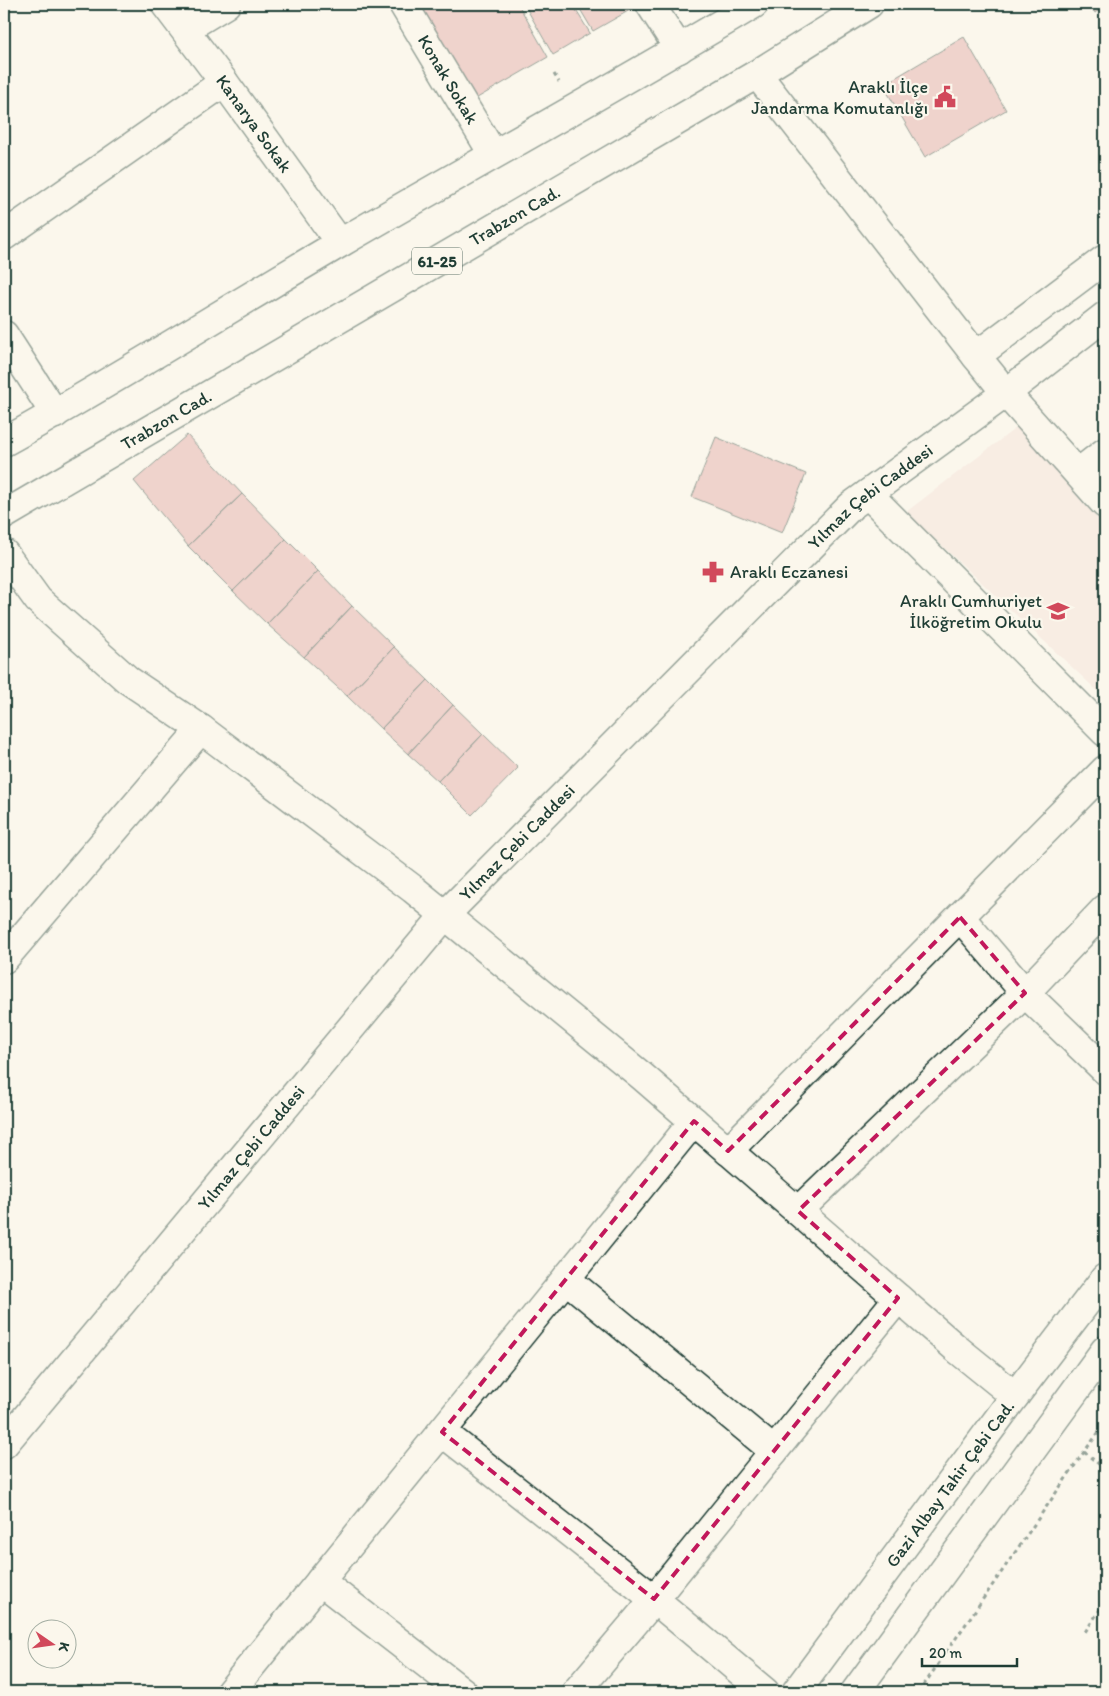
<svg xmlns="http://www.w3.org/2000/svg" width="1109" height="1696" font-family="Itim,sans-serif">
<rect width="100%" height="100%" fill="#fbf7ec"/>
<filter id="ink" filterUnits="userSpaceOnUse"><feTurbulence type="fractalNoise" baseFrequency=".02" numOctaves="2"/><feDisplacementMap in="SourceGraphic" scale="10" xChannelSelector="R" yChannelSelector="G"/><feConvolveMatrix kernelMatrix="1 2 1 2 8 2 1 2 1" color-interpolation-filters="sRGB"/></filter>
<g filter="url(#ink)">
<!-- built -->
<path fill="#f3dfd7" d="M1021 424 1105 523V698L906 512Z"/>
<!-- building -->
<path fill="#e1a6a5" stroke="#1f3d34" d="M426 4H518L548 57 465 105 413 12Z
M524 4H572L590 33 553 55Z
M577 4H635L637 6 593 31Z
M1089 4H1105V6L1095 13Z
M964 37 1006 110 925 157 883 85Z
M187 435 242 494 188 546 134 481Z
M716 437 806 474 782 533 692 497Z
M242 494 286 539 233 591 188 546Z
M286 539 318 571 267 624 233 591Z
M318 571 352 606 304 657 267 624Z
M352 606 394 647 347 696 304 657Z
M394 647 428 680 381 729 347 696Z
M428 680 453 705 408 754 381 729Z
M453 705 483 734 438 781 408 754Z
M483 734 518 768 472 815 438 781Z"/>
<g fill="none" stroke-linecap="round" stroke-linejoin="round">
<!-- minor casing -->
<g stroke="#1f3d34" stroke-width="31">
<g id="minor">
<path id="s1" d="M165 4 224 82 340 243"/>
<path id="s2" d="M403 4 493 154"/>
<path d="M650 4 679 49"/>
<path d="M185 29 226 4"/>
<path d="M757 74 976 356 1006 393 1105 504"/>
<path d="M4 236 224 82"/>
<path d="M4 335 55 414"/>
<path d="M976 356 1105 259"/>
<path d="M1078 473 1105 452"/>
<path d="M868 494 1105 732"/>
<path d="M4 553 38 600 128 680 201 729 413 889 643 1077 957 1349 1015 1396"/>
<path d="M960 917 1025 993 1105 1070"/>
<path d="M4 959 201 729"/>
<path d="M728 1151 1105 770"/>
<path d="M798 1211 1025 993 1105 909"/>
<path d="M566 1279 774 1451"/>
<path d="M442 1432 654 1599 765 1692"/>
<path id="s3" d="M4 1444 445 915 851 506 1006 393 1105 316"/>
<path d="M320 1581 463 1692"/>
<path d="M230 1692 694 1121"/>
<path d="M576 1692 642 1614 898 1298"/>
<path id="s4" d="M796 1692 1015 1396 1105 1278"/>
<path d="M855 1692 1105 1350"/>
</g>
</g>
<!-- primary casing -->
<g stroke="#1f3d34" stroke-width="31">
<g id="primary">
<path d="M4 442C118 379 229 308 342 242 479 162 618 86 754 4"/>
<path id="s5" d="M4 515 757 74 869 4"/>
</g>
</g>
<!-- path -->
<path stroke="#1f3d34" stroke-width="3" stroke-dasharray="4 4" stroke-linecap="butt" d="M554 74 559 82
M1084 1452 1105 1469
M1085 1632 1105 1602
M919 1692 1084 1452 1105 1424"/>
<!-- minor -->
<use href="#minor" stroke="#fbf7ec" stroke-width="28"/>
<!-- primary -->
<use href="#primary" stroke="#fbf7ec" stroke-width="28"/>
</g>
</g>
<!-- marked area -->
<path d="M0 0H1109V1696H0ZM960 917 1025 993 798 1211 898 1298 654 1599 442 1432 694 1121 728 1151Z" fill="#fbf7ec" fill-opacity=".55" fill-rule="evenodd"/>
<path fill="none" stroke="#c2185b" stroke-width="4" stroke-dasharray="10 6" stroke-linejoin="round" d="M960 917 1025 993 798 1211 898 1298 654 1599 442 1432 694 1121 728 1151Z"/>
<!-- icons -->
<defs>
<g id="civic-bare" transform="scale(1.725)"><path d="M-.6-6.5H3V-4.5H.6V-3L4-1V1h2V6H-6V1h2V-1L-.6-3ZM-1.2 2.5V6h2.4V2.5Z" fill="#d1495b" stroke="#fbf7ec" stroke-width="2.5" paint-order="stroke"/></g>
<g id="pharmacy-bare" transform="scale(1.725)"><path d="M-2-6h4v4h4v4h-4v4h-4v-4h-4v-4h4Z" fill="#d1495b" stroke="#fbf7ec" stroke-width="2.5" paint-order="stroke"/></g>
<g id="school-bare" transform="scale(1.725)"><path d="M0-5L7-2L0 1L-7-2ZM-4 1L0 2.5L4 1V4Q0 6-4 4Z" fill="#d1495b" stroke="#fbf7ec" stroke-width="2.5" paint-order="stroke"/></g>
</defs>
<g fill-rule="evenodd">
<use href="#civic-bare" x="945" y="97"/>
<use href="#pharmacy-bare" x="713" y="572"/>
<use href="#school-bare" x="1058" y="611"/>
</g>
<g text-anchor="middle" stroke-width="4.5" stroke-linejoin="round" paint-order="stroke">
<!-- shield labels -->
<rect fill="#fbf7ec" stroke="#61756b" stroke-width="1" x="412" y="247.5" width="50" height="27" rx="4"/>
<g font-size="16" font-weight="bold" fill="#1f3d34">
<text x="437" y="267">61-25</text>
</g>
<!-- street labels -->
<g font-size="18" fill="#1f3d34" stroke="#fbf7ec">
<text dy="6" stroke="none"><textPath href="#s2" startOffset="88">Konak Sokak</textPath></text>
<text dy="6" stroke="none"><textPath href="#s1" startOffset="149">Kanarya Sokak</textPath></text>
<text dy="6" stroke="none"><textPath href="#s5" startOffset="592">Trabzon Cad.</textPath></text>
<text dy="6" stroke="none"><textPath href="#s5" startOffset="188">Trabzon Cad.</textPath></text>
<text dy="6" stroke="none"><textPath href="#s3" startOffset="1286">Yılmaz Çebi Caddesi</textPath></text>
<text dy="6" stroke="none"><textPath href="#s3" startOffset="791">Yılmaz Çebi Caddesi</textPath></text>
<text dy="6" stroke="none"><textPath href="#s3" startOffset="386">Yılmaz Çebi Caddesi</textPath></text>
<text dy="6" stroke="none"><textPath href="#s4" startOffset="259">Gazi Albay Tahir Çebi Cad.</textPath></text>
</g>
<!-- poi labels -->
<g font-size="18" fill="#1f3d34" stroke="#fbf7ec" text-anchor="end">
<text x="928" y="93">Araklı İlçe<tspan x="928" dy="21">Jandarma Komutanlığı</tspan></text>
<text x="730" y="578" text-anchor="start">Araklı Eczanesi</text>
<text x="1042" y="607">Araklı Cumhuriyet<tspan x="1042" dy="21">İlköğretim Okulu</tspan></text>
</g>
</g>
<!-- margin -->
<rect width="1109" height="1696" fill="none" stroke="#fbf7ec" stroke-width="20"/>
<rect x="10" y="10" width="1089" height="1676" fill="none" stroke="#1f3d34" stroke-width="2" filter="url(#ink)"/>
<!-- north arrow -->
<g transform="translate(52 1644) rotate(103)"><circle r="24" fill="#fbf7ec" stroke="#a3ada2"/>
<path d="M0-4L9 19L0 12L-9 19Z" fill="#d1495b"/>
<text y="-8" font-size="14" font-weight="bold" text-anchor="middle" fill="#1f3d34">K</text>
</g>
<!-- scale -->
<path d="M922 1658v8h95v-8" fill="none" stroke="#1f3d34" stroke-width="2.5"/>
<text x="929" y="1658" font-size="15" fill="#1f3d34" stroke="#fbf7ec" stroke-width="4" paint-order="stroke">20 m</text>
</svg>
